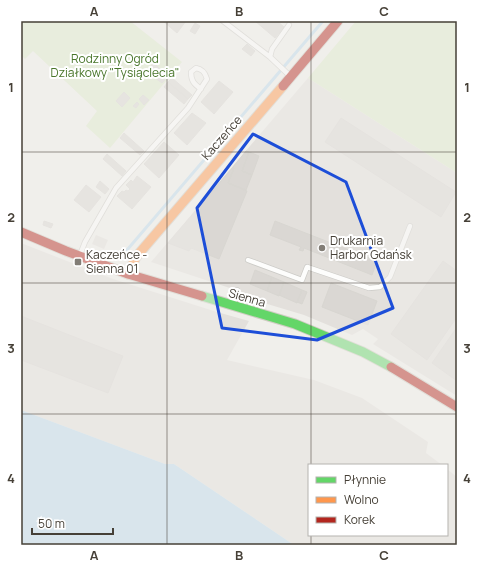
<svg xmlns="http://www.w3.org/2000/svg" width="478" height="566" font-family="Manrope,sans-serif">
<rect width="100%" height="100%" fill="#f0efeb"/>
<!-- industrial -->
<path fill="#e3e0dc" d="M308 78 457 173V396L373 344 378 339 363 329 352 335 304 315 241 296 242 292 151 262Z
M96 235 108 240 104 249 92 244Z
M21 243 113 279 217 312 249 321 227 360 314 380 362 398 428 442 426 453 442 465H309V535H447V469L457 477V545H294L174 464H165L21 410Z"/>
<!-- green -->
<path fill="#deeacc" d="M21 21H130L182 62 110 148 86 126 97 111 33 51 25 59 21 55Z
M356 21H457V173L308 78Z"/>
<!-- water -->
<path fill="#bcdaed" d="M21 410 165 464H174L294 545H21Z"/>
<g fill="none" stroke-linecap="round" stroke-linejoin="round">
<!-- stream -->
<path stroke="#bcdaed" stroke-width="3" d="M127 250 323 21"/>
</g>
<!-- building -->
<path fill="#dad7d3" stroke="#d8d6d1" d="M163 21H186L177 33Z
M255 21H277L284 27 275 38Z
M195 23 200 26 195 34 190 31Z
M247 44 255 51 251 56 242 49Z
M154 63 160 69 157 73 151 66Z
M160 69 167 74 164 78 157 73Z
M159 74 165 80 162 83 155 78Z
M172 78 192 95 188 99 168 82Z
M219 81 233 92 214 114 201 102Z
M168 82 188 99 184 104 164 87Z
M124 92 130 98 122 107 116 101Z
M143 95 149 100 144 105 139 99Z
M137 102 139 104 136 108 133 106Z
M192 113 206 123 187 145 174 133Z
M341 118 456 192 441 217 325 142Z
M124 133 144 151 140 155 120 138Z
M164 142 179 155 159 178 144 164Z
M246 151 249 152 242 171 252 175 246 190 228 183 234 168 233 167Z
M249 152 259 156 252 175 242 171Z
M107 154 126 171 122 176 103 159Z
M233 167 234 168 228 183 247 191 219 259 191 248 189 251 168 243Z
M137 176 151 187 132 209 117 196 122 191 124 192 126 190 128 191 130 189 126 185 131 180 133 182Z
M100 181 109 189 105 194 96 187Z
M86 185 101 197 89 212 74 200Z
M44 221 53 224 51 228 43 225Z
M275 221 377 261 372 275 304 248 303 251 299 250 301 247 270 235Z
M443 261 457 271V317L427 360 391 334Z
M255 270 272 277 267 291 250 284Z
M272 277 284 282 279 296 267 291Z
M284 282 302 290 297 303 279 295Z
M331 283 377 301 368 325 322 307Z
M302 290 307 292 302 304 297 302Z
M21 316 123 356 108 393 21 360Z
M457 327V381L432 363Z"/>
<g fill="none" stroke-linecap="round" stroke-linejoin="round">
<!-- lane casing -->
<g stroke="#cccbc7" stroke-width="6">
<path id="lane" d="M223 21 270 57
M289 75 270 57 272 49 289 25
M80 255 85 242 116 188 188 108 207 79C205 72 202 69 196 68L191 72C191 81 194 84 201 89
M248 260 302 280 307 267 369 288 380 287 390 277 410 226
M231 304 237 290"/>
</g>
<!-- fast casing -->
<g stroke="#cfccc2" stroke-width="11">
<path id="fast" d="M202 296 295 324 363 352 391 367"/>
</g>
<!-- slow casing -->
<g stroke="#cfccc2" stroke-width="11">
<path id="slow" d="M128 274 136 257 283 86"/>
</g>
<!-- jam casing -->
<g stroke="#cfccc2" stroke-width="11">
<path id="jam" d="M283 86 338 21
M21 232 66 251 128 274 202 296
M391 367 457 407"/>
</g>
<!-- lane -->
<use href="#lane" stroke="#fdfdfc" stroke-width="4.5"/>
<!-- fast -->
<use href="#fast" stroke="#63d668" stroke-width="9"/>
<!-- slow -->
<use href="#slow" stroke="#ff974d" stroke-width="9"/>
<!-- jam -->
<use href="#jam" stroke="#b3261e" stroke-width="9"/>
</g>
<!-- marked area -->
<path d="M0 0H478V566H0ZM253 134 346 182 393 308 317 340 222 328 197 208Z" fill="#f0efeb" fill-opacity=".55" fill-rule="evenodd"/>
<path fill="none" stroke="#1d4ed8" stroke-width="3" stroke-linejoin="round" d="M253 134 346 182 393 308 317 340 222 328 197 208Z"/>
<!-- grid -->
<path fill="none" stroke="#464037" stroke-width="1" stroke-opacity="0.55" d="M167 21V545M311 21V465M21 152H457M21 283H457M21 414H457M311 535V545"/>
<!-- markers -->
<g fill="#827d76" stroke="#fff" stroke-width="1.5">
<circle cx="322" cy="248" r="4"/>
<rect x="74" y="258" width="8" height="8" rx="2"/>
</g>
<g text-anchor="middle" stroke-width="4" stroke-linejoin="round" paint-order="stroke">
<!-- park labels -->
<g font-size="12" fill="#49762b" stroke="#fff">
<text x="115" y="63">Rodzinny Ogród<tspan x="115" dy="14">Działkowy "Tysiąclecia"</tspan></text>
</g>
<!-- street labels -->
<g font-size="12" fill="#464037" stroke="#fff">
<text transform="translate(222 138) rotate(-49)" y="4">Kaczeńce</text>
<text transform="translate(247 298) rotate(16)" y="4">Sienna</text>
</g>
<!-- poi labels -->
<g font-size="12" fill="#464037" stroke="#fff" text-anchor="start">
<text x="330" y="245">Drukarnia<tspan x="330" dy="14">Harbor Gdańsk</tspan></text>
<text x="86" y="259">Kaczeńce -<tspan x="86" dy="14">Sienna 01</tspan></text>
</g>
</g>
<!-- border -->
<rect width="478" height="566" fill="none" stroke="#ffffff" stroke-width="44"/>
<!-- legend -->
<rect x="308" y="464" width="140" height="72" fill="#ffffff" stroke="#b5b3af"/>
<rect x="316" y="477" width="20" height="6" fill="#63d668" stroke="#b5b3af"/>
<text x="344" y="484" font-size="12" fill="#464037">Płynnie</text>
<rect x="316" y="497" width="20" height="6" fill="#ff974d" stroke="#b5b3af"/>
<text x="344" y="504" font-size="12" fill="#464037">Wolno</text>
<rect x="316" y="517" width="20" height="6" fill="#b3261e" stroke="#b5b3af"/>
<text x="344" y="524" font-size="12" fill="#464037">Korek</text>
<!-- scale -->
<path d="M32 528v6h81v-6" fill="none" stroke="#464037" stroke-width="2"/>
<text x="38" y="528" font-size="12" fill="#464037" stroke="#ffffff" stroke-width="3" paint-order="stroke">50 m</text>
<rect x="22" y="22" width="434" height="522" fill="none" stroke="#464037" stroke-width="1.5"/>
<g font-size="13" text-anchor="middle" font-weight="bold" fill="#464037">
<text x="94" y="16">A</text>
<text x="239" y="16">B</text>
<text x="384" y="16">C</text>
<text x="11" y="92">1</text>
<text x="467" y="92">1</text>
<text x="11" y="222">2</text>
<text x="467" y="222">2</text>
<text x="11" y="353">3</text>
<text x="467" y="353">3</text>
<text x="11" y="483">4</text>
<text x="467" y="483">4</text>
<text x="94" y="560">A</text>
<text x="239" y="560">B</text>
<text x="384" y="560">C</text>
</g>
</svg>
